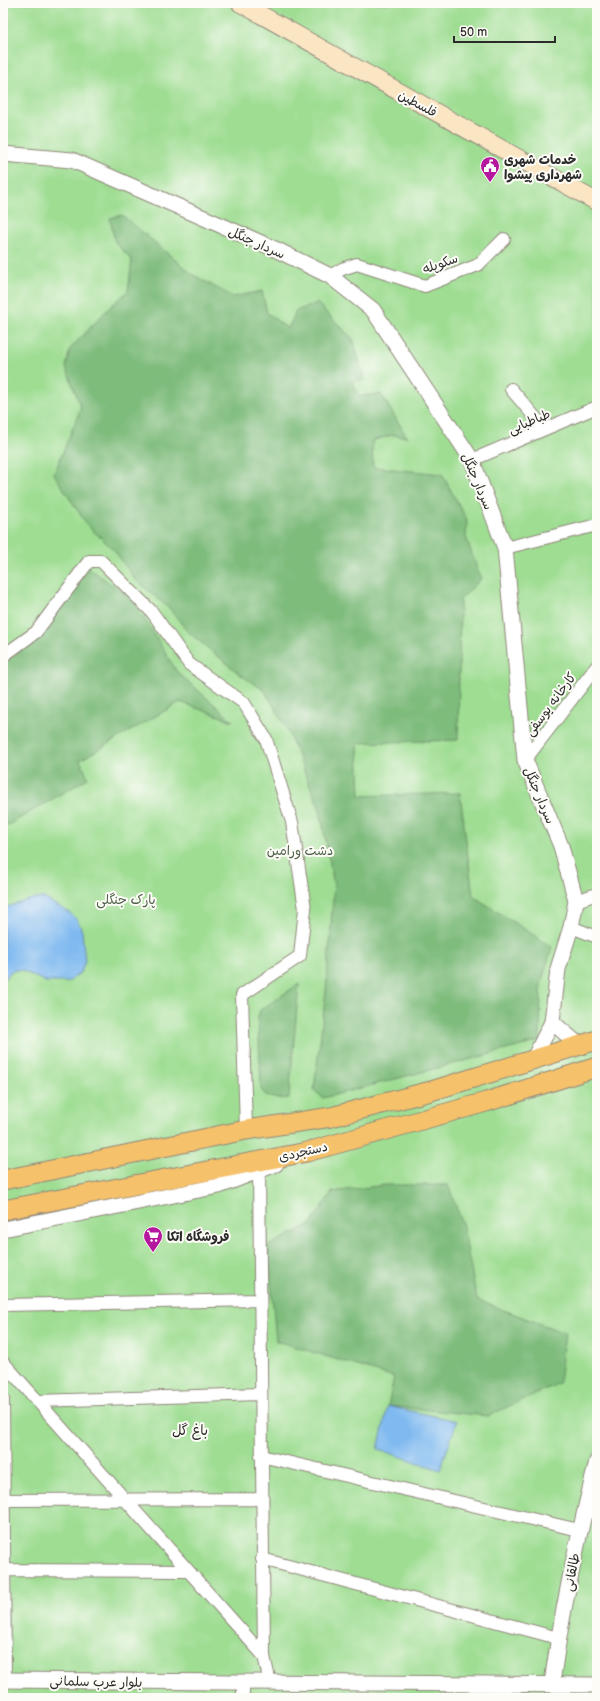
<svg xmlns="http://www.w3.org/2000/svg" width="600" height="1701" font-family="'Balsamiq Sans','Playpen Sans Arabic',sans-serif">
<rect width="100%" height="100%" fill="#fdfcf7"/>
<filter id="ink" filterUnits="userSpaceOnUse"><feTurbulence type="fractalNoise" baseFrequency=".025" numOctaves="2"/><feDisplacementMap in="SourceGraphic" scale="8" xChannelSelector="R" yChannelSelector="G"/><feConvolveMatrix kernelMatrix="1 2 1 2 8 2 1 2 1" color-interpolation-filters="sRGB"/></filter>
<filter id="wash" filterUnits="userSpaceOnUse"><feTurbulence type="fractalNoise" baseFrequency=".012" numOctaves="4" result="noise"/><feDisplacementMap in="SourceGraphic" scale="16" xChannelSelector="R" yChannelSelector="G"/><feGaussianBlur stdDeviation="0.9" result="paint"/><feColorMatrix in="noise" values="0 0 0 0 0 0 0 0 0 0 0 0 0 0 0 0 0 1.4 0 .05"/><feComposite in="paint" operator="in"/></filter>
<g filter="url(#wash)">
<rect width="100%" height="100%" fill="#f3e1c7"/>
<!-- green -->
<path fill="#9edd92" stroke="#64845e" d="M3 3H597V1698H3Z"/>
<!-- forest -->
<path fill="#7ebc7c" stroke="#547454" d="M122 215 192 274 233 297 262 291 267 313 288 329 296 311 317 303 353 339 365 380 352 381 359 396 381 394 407 437 392 435 372 441 373 467 442 474 467 520 466 537 481 579 460 600 458 740 358 743 360 796 460 793 473 896 552 947 541 984 540 1041 323 1098 314 1090 326 991 334 885 320 810 287 729 265 691 241 675 187 631 171 610 134 578 114 550 87 525 54 474 81 408 66 367 70 349 109 308 128 291 132 260 115 242 110 218Z
M89 568 133 600 177 672 233 721 180 702 80 760 88 778 3 828V664L39 636Z
M299 984 289 1098C279 1099 267 1100 261 1089L258 1017 260 1010Z
M385 1185H448L462 1222 477 1300 565 1333 559 1383 488 1416 388 1406 394 1377 276 1341 268 1246 311 1224 332 1192Z"/>
<!-- water -->
<path fill="#7fb9f0" stroke="#55728e" d="M44 898 70 913 78 921 82 931 85 961 81 972 68 982H46L21 970H14L10 972 5 979 3 980V908L32 899Z
M388 1406 457 1421 440 1470 378 1449Z"/>
</g>
<g filter="url(#ink)">
<g fill="none" stroke-linecap="round" stroke-linejoin="round">
<!-- minor casing -->
<g stroke="#8f8679" stroke-width="14">
<path id="minor" d="M330 276 342 269 357 264 425 286 478 265 504 239
M511 389 545 429
M472 460 597 407
M505 548 597 525
M3 656 36 632 89 561H101L152 612 189 664 244 703 266 739 292 822 305 909 300 956 242 995 246 1130
M525 760 597 666
M576 901 597 894
M571 927 597 937
M259 1171 264 1656 270 1683
M3 1305 259 1300
M3 1362 264 1656
M3 1398 5 1680
M37 1401 261 1394
M261 1456 579 1530
M3 1500 262 1499
M584 1511 597 1512
M262 1559 558 1638
M3 1570 188 1571
M243 1682V1698"/>
</g>
<!-- tertiary casing -->
<g stroke="#8f8679" stroke-width="17">
<path id="tertiary" d="M3 154 72 160 275 249 330 276 373 310 472 460 505 548 525 760 561 846 576 901 571 927 558 969 552 1022
M533 1060 552 1022 580 1046
M3 1229 219 1186 276 1164
M3 1680 597 1685
M552 1684C562 1608 578 1536 597 1461"/>
</g>
<!-- secondary casing -->
<g stroke="#8f8679" stroke-width="19">
<path id="secondary" d="M240 3 597 202"/>
</g>
<!-- primary casing -->
<g stroke="#8f8679" stroke-width="21">
<path id="primary" d="M3 1180 246 1130 331 1117 431 1091 597 1040
M3 1210 307 1152 486 1102 597 1067"/>
</g>
<!-- minor -->
<use href="#minor" stroke="#fff" stroke-width="12"/>
<!-- tertiary -->
<use href="#tertiary" stroke="#fff" stroke-width="15"/>
<!-- secondary -->
<use href="#secondary" stroke="#fbe6c4" stroke-width="17"/>
<!-- primary -->
<use href="#primary" stroke="#f5c16b" stroke-width="19"/>
</g>
</g>
<!-- icons -->
<defs>
<g id="civic-pin" transform="scale(1)"><path d="M0 17L-7.5 6A9.5 9.5 0 1 1 7.5 6Z" fill="#b5179e" stroke="#fdfcf7"/><path d="M-.6-6.5H3V-4.5H.6V-3L4-1V1h2V6H-6V1h2V-1L-.6-3ZM-1.2 2.5V6h2.4V2.5Z" fill="#fff"/></g>
<g id="supermarket-pin" transform="scale(1)"><path d="M0 17L-7.5 6A9.5 9.5 0 1 1 7.5 6Z" fill="#b5179e" stroke="#fdfcf7"/><path d="M-6-5.5h2.5l.6 2H6L4.5 2H-2.5L-4.4-4H-6ZM-1.5 3.2a1.3 1.3 0 1 0 .1 0ZM3 3.2a1.3 1.3 0 1 0 .1 0Z" fill="#fff"/></g>
</defs>
<g fill-rule="evenodd">
<use href="#civic-pin" x="490" y="166"/>
<use href="#supermarket-pin" x="153" y="1236"/>
</g>
<g text-anchor="middle" stroke-width="4" stroke-linejoin="round" paint-order="stroke">
<!-- street labels -->
<g font-size="13" fill="#2b2b2b" stroke="#fdfcf7">
<text transform="translate(418 103) rotate(28)" y="5">فلسطین</text>
<text transform="translate(257 242) rotate(24)" y="5">سردار جنگل</text>
<text transform="translate(440 263) rotate(-19)" y="5">سکوپله</text>
<text transform="translate(529 421) rotate(-23)" y="5">طباطبایی</text>
<text transform="translate(478 481) rotate(67)" y="5">سردار جنگل</text>
<text transform="translate(550 704) rotate(-53)" y="5">کارخانه یوسفی</text>
<text transform="translate(540 795) rotate(67)" y="5">سردار جنگل</text>
<text transform="translate(303 1151) rotate(-13)" y="5">دستجردی</text>
<text transform="translate(571 1572) rotate(-79)" y="5">طالقانی</text>
<text transform="translate(96 1681) rotate(1)" y="5">بلوار عرب سلمانی</text>
</g>
<!-- poi labels -->
<g font-size="13" font-weight="bold" fill="#2b2b2b" stroke="#fdfcf7" text-anchor="start">
<text x="504" y="164">خدمات شهری<tspan x="504" dy="15">شهرداری پیشوا</tspan></text>
<text x="167" y="1241">فروشگاه اتکا</text>
</g>
<!-- park labels -->
<g font-size="13" fill="#4e604a" stroke="#fdfcf7">
<text x="300" y="855">دشت ورامین</text>
<text x="126" y="904">پارک جنگلی</text>
</g>
<!-- neighbourhood labels -->
<g font-size="14" fill="#2b2b2b" stroke="#fdfcf7">
<text x="190" y="1435">باغ گل</text>
</g>
</g>
<!-- margin -->
<rect width="600" height="1701" fill="none" stroke="#fdfcf7" stroke-width="16"/>
<!-- scale -->
<path d="M454 36v6h101v-6" fill="none" stroke="#2b2b2b" stroke-width="2"/>
<text x="460" y="36" font-size="12" fill="#2b2b2b" stroke="#fdfcf7" stroke-width="3" paint-order="stroke">50 m</text>
</svg>
